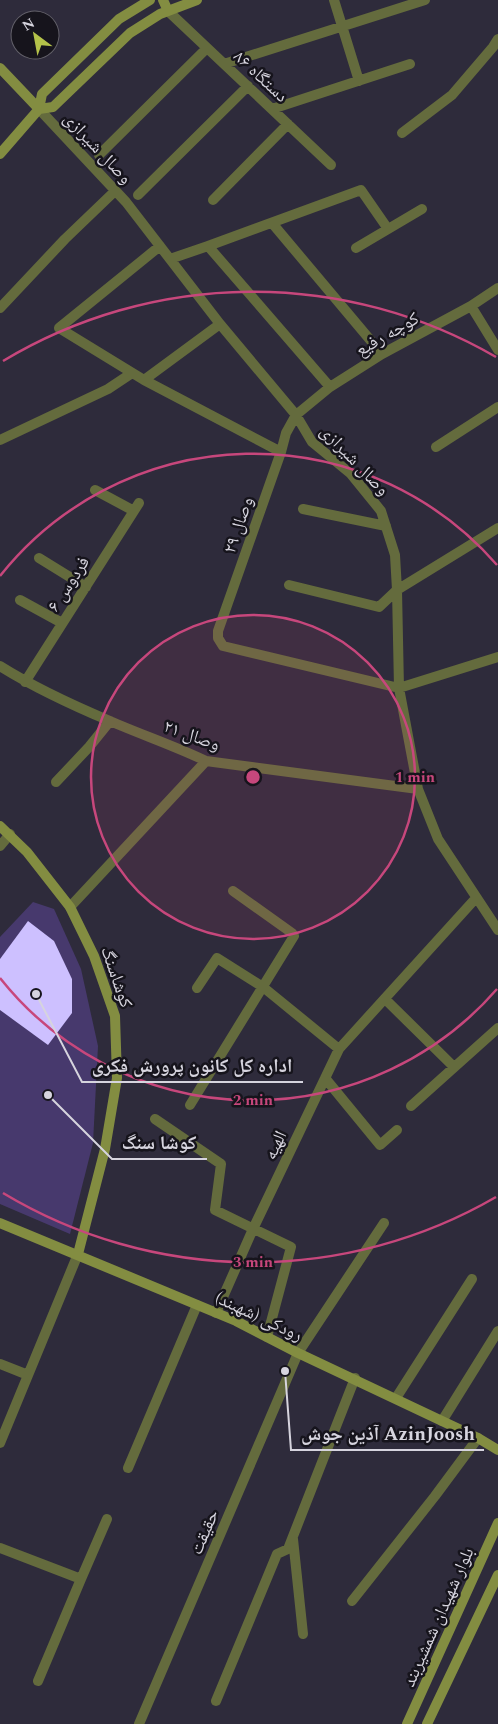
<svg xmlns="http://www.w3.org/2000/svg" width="498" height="1724" font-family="Spectral,'Noto Naskh Arabic',serif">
<rect width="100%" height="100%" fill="#2e2b3b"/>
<!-- green -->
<path fill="#47396d" d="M33 902 54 909 81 969 98 1046 93 1143 70 1234 0 1204V937Z"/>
<!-- building -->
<path fill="#cdc0ff" d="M28 921 54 941 72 979V1013L48 1045 0 1010V959Z"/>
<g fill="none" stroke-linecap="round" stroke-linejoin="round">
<!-- street -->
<path stroke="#646b3d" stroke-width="10" d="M334 0 359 81
M168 11 331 165
M224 64 425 0
M39 109 126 202 220 324 296 415 312 442 351 474 381 511 395 555 397 590 399 688 418 789 438 839 498 930
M272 109 410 64
M402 133 452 95 493 47 498 39
M99 155 207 48
M138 195 248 86
M213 200 288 124
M272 223 382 354
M160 246 59 328 144 380 281 452
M208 246 361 190 388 229
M356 248 422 209
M170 259 208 246 330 387
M498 288 471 306 382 354 330 387 296 415 286 433 281 452 218 631V638L223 646 399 688 498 657
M471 306 498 350
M0 308 65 239 115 191
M144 380 220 324
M0 440 108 389 132 373
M436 447 498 407
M95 490 134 511
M303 509 386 526
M39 558 86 587
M289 585 379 607 397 590 498 528
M20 600 62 623
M0 666C35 688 72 705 110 721 142 735 175 746 206 761L418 789
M25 682 139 503
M56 782 89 747 110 721
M0 846 10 834
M70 907 206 761
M197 988 217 958 263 987 339 1049 253 1229 216 1313
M385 999 454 1067
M339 1049 476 898
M325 1078 380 1145 397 1130
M190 1105 294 936 292 933 233 891
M411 1106 498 1028
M155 1119 221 1164 215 1210 291 1247 267 1337
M0 1364 28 1375
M396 1398 472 1279
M442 1421 498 1331
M0 1443 78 1254
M128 1468 197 1305
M293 1539 303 1634
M0 1548 81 1579 38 1681
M81 1579 107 1519
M352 1601 435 1496 478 1438
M216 1701 277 1554 288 1549 355 1378
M139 1724 298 1353 384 1223"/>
<!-- secondary -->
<path stroke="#838d41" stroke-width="10" d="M163 0 168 11
M0 68 39 109
M39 109 53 107 130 33 160 14 197 0
M0 154 39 109 42 94 119 19 150 0
M0 826 27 852 70 907 94 956 115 1016 117 1078 105 1149 78 1254
M0 1223 236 1321 298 1353 478 1438 498 1450
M407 1724 498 1523
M427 1724 498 1575"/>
</g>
<!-- distance rings -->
<circle cx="253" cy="777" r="162" fill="#c7477c" fill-opacity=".12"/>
<g fill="none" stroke="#c7477c" stroke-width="2.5">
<circle cx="253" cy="777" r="162"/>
<path d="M497 989A323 323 0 0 1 0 978M0 576A323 323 0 0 1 497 565"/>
<path d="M496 1197A485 485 0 0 1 3 1193M3 361A485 485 0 0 1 496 357"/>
</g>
<g text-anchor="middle" stroke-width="5" stroke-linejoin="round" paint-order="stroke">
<!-- street labels -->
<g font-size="18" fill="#d6d4de" stroke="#16141c">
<text transform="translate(261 76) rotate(43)" y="6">دستگاه ۸۶</text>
<text transform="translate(98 148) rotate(47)" y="6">وصال شیرازی</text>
<text transform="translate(387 334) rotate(-30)" y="6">کوچه رفیع</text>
<text transform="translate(355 460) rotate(46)" y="6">وصال شیرازی</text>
<text transform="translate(238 525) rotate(-71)" y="6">وصال ۲۹</text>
<text transform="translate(68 584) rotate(-57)" y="6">فردوس ۶</text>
<text transform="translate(192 735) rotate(20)" y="6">وصال ۲۱</text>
<text transform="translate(117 977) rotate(71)" y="6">کوشاسنگ</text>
<text transform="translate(275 1145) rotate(-64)" y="6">الهیه</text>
<text transform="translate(259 1316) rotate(25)" y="6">رودکی (شهبند)</text>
<text transform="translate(204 1532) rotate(-67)" y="6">حقیقت</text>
<text transform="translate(438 1617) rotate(-66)" y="6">بلوار شهیدان شمشیربند</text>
</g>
</g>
<circle cx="253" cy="777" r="8" fill="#c7477c" stroke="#16141c" stroke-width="2.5"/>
<g font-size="15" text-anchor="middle" font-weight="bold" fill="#c7477c" stroke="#16141c" stroke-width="5" stroke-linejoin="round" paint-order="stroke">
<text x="415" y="782">1 min</text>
<text x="253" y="1105">2 min</text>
<text x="253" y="1267">3 min</text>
</g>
<!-- callouts -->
<path fill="none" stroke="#d6d4de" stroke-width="2" d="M36 994L82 1082H303M48 1095L112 1159H207M285 1371L291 1450H484"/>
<g fill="#d6d4de" stroke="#16141c" stroke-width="2">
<circle cx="36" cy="994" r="5"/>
<circle cx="48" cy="1095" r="5"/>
<circle cx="285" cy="1371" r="5"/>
</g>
<g font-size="19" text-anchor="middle" font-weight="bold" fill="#d6d4de" stroke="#16141c" stroke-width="5" stroke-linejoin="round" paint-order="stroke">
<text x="192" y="1072">اداره کل کانون پرورش فکری</text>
<text x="159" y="1149">کوشا سنگ</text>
<text x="388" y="1440">آذین جوش AzinJoosh</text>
</g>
<!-- north arrow -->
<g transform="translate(35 35) rotate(328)"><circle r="24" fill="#16141c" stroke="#63616a"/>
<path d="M0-4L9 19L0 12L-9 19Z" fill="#b4c24a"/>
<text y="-8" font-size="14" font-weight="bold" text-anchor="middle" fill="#d6d4de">N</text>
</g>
</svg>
